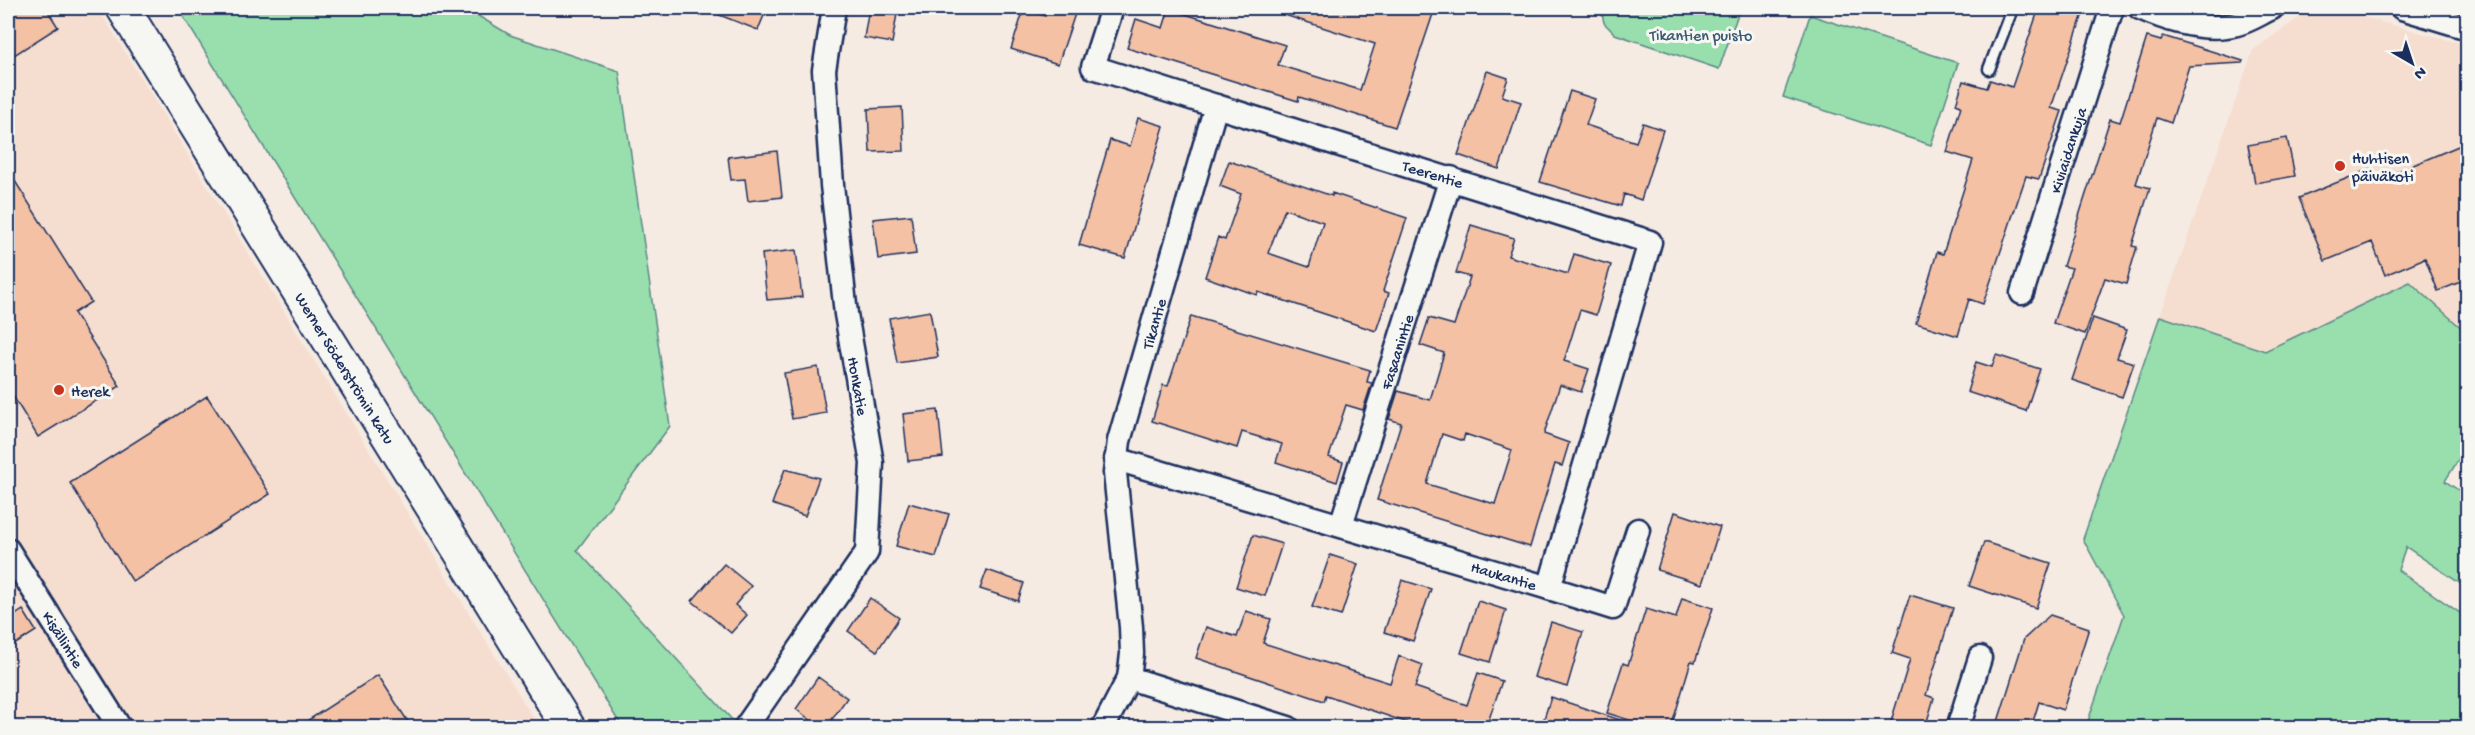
<svg xmlns="http://www.w3.org/2000/svg" width="2475" height="735" font-family="'Gochi Hand',sans-serif">
<rect width="100%" height="100%" fill="#f6ebe3"/>
<filter id="ink" filterUnits="userSpaceOnUse"><feTurbulence type="fractalNoise" baseFrequency=".0167" numOctaves="2"/><feDisplacementMap in="SourceGraphic" scale="12" xChannelSelector="R" yChannelSelector="G"/><feConvolveMatrix kernelMatrix="1 2 1 2 8 2 1 2 1" color-interpolation-filters="sRGB"/></filter>
<g filter="url(#ink)">
<!-- built -->
<path fill="#f5ded0" d="M8 8H98L539 727H8Z
M2310 10H2332L2352 14 2467 45V333L2410 283 2265 351 2160 316 2253 50Z"/>
<!-- green -->
<path fill="#98dfad" stroke="#5a8786" stroke-width="1.5" d="M178 8H465L510 35 619 71 670 426 577 550 736 724 734 727H622Z
M1601 8H1740L1719 69 1615 34 1604 23Z
M1810 15 1958 63 1931 145 1783 97Z
M2410 282 2467 333V446L2445 481 2467 496V588L2406 547 2398 570 2467 618V727H2086L2124 615 2083 539 2160 316 2265 351Z"/>
<!-- building -->
<path fill="#f4c1a5" stroke="#1b2f5e" stroke-width="1.5" fill-rule="evenodd" d="M8 8H46L58 27 8 59Z
M704 8H767L758 30 704 9Z
M869 8H898L892 43 864 38Z
M1047 8H1077L1058 64 1011 49 1024 9 1045 16Z
M1276 8H1435L1395 127 1299 97 1298 101 1127 48 1136 19 1163 28 1169 9 1285 45 1278 65 1360 90 1375 44 1275 12Z
M2039 8H2085L2051 108 2062 111 2039 179 2026 176 1983 304 1969 299 1958 336 1916 323 1937 252 1943 254 1973 160 1947 152 1961 106 1956 104 1963 81 1987 88 1990 80 2012 87Z
M2163 36 2243 61 2242 63 2189 66 2171 123 2157 118 2136 184 2150 188 2132 246 2137 247 2126 284 2105 278 2085 334 2053 323 2072 268 2063 266 2110 119 2120 122 2147 37 2161 41Z
M1487 71 1508 78 1502 96 1521 102 1499 169 1458 155Z
M1570 91 1595 99 1586 125 1636 142 1643 123 1663 130 1641 200 1624 194 1621 206 1540 182Z
M902 107 904 151 870 152 868 109Z
M1138 118 1164 126 1125 258 1079 245 1110 140 1130 146Z
M2287 138 2295 176 2255 183 2248 145Z
M2468 142V279L2438 291 2425 258 2385 275 2372 242 2325 261 2299 198 2370 169 2375 181Z
M777 151 782 197 748 201 745 179 731 180 728 157Z
M1229 161 1332 196V193L1407 218 1383 291 1389 293 1376 331 1258 292 1257 295 1205 277 1218 237 1225 240 1241 194 1220 186ZM1285 209 1323 222 1309 267 1268 253Z
M8 170 91 302 74 313 120 386 38 437 8 388Z
M911 215 916 254 878 259 873 219Z
M1471 225 1514 238 1508 256 1568 274 1574 254 1611 265 1596 315 1580 310 1564 361 1589 369 1581 392 1560 385 1544 434 1569 443 1562 466 1555 464 1530 547 1377 500 1401 423 1389 419 1398 391 1430 400 1444 353 1420 345 1429 318 1454 325 1470 277 1456 273ZM1442 434 1463 441 1465 434 1512 450 1495 504 1427 484Z
M796 250 802 297 767 300 762 254Z
M930 311 938 357 897 363 889 318Z
M1191 316 1370 370 1367 382 1372 383 1363 410 1346 405 1329 457 1343 462 1337 482 1276 462 1282 444 1242 432 1237 448 1152 421 1163 385 1168 386Z
M2093 318 2127 330 2117 358 2134 363 2122 397 2072 380Z
M1996 355 2040 369 2026 411 1967 392 1976 362 1992 367Z
M818 367 826 413 792 419 784 373Z
M207 396 270 494 133 582 70 483Z
M938 410 943 457 908 461 903 414Z
M785 469 819 478 805 516 772 504Z
M909 503 949 514 936 557 896 546Z
M1675 512 1720 527 1702 584 1657 570Z
M1253 535 1282 544 1265 596 1236 587Z
M1984 542 2051 563 2036 608 1969 586Z
M1330 555 1358 564 1341 616 1312 607Z
M724 564 751 586 735 605 747 615 731 633 692 601Z
M987 570 1024 583 1018 601 980 589Z
M1402 580 1431 589 1413 641 1384 632Z
M1910 595 1953 608 1926 695 1934 698 1925 728H1889L1910 659 1892 653Z
M870 598 899 618 877 651 848 631Z
M1682 598 1713 608 1695 662 1691 661 1671 728H1654L1607 713 1623 663 1628 665 1646 609 1676 618Z
M1478 601 1506 610 1490 662 1461 653Z
M23 610 36 631 8 649V620Z
M1246 611 1271 619 1263 643 1390 683 1399 656 1423 665 1415 687 1467 705 1478 673 1502 681 1486 728H1423L1326 695 1324 701 1196 658 1206 627 1237 637Z
M2050 615 2089 628 2063 710 2039 702 2031 728H1996L2024 639Z
M1551 622 1583 632 1567 687 1534 677Z
M378 675 412 728H296Z
M818 677 847 698 826 728H821L796 709Z
M1551 697 1629 723V728H1541Z"/>
<g fill="none" stroke-linecap="round" stroke-linejoin="round">
<!-- lane casing -->
<g stroke="#1b2f5e" stroke-width="15">
<path id="lane" d="M1989 69 2011 12 2005 8"/>
</g>
<!-- street casing -->
<g stroke="#1b2f5e" stroke-width="27">
<g id="street">
<path d="M2140 8C2169 21 2206 32 2237 24 2249 21 2261 13 2272 8"/>
<path d="M2402 8 2468 28"/>
<path id="s1" d="M2022 293 2112 8"/>
<path id="s2" d="M1116 459 1549 588 1650 242 1216 106"/>
<path id="s3" d="M1341 525 1451 178"/>
<path id="s4" d="M8 550 120 728"/>
<path d="M1549 588 1613 608 1638 530"/>
<path d="M1129 678 1288 728"/>
<path d="M745 728 867 552 872 463 846 314 832 185 824 70 834 8"/>
<path id="s5" d="M1103 728 1129 678 1132 654 1131 627 1115 473 1119 441 1216 106 1093 67 1112 8"/>
<path d="M1958 728 1980 658"/>
</g>
</g>
<!-- secondary casing -->
<g stroke="#1b2f5e" stroke-width="36">
<g id="secondary">
<path id="s6" d="M123 8 569 728"/>
</g>
</g>
<!-- lane -->
<use href="#lane" stroke="#f6f6f2" stroke-width="10"/>
<!-- street -->
<use href="#street" stroke="#f6f6f2" stroke-width="22"/>
<!-- secondary -->
<use href="#secondary" stroke="#f6f6f2" stroke-width="32"/>
</g>
</g>
<!-- markers -->
<g fill="#c8321e" stroke="#f6f6f2" stroke-width="2">
<circle cx="2340" cy="166" r="6"/>
<circle cx="59" cy="390" r="6"/>
</g>
<g text-anchor="middle" stroke-width="6" stroke-linejoin="round" paint-order="stroke">
<!-- park labels -->
<g font-size="16" fill="#3a5b72" stroke="#f6f6f2">
<text x="1701" y="40">Tikantien puisto</text>
</g>
<!-- street labels -->
<g font-size="16" fill="#1b2f5e" stroke="#f6f6f2">
<text dy="6" stroke="none"><textPath href="#s1" startOffset="150">Kiviaidankuja</textPath></text>
<text transform="translate(1433 173) rotate(17)" y="6">Teerentie</text>
<text dy="6" stroke="none"><textPath href="#s5" startOffset="417">Tikantie</textPath></text>
<text dy="6" stroke="none"><textPath href="#s3" startOffset="182">Fasaanintie</textPath></text>
<text dy="6" stroke="none"><textPath href="#s6" startOffset="423">Werner Söderströmin katu</textPath></text>
<text transform="translate(859 386) rotate(80)" y="6">Honkatie</text>
<text dy="6" stroke="none"><textPath href="#s2" startOffset="405">Haukantie</textPath></text>
<text dy="6" stroke="none"><textPath href="#s4" startOffset="105">Kisällintie</textPath></text>
</g>
<!-- poi labels -->
<g font-size="16" fill="#1b2f5e" stroke="#f6f6f2" text-anchor="start">
<text x="2352" y="163">Huhtisen<tspan x="2352" dy="18">päiväkoti</tspan></text>
<text x="71" y="396">Herek</text>
</g>
</g>
<!-- margin -->
<rect width="2475" height="735" fill="none" stroke="#f6f6f2" stroke-width="30"/>
<rect x="15" y="15" width="2445" height="705" fill="none" stroke="#1b2f5e" stroke-width="2" filter="url(#ink)"/>
<!-- north arrow -->
<g transform="translate(2412 63) rotate(141)" stroke="#f6f6f2" stroke-width="4.5" paint-order="stroke">
<path d="M0-4.5L10 22L0 15L-10 22Z" fill="#1b2f5e"/>
<text y="-9" font-size="16" font-weight="bold" text-anchor="middle" fill="#1b2f5e">N</text>
</g>
</svg>
